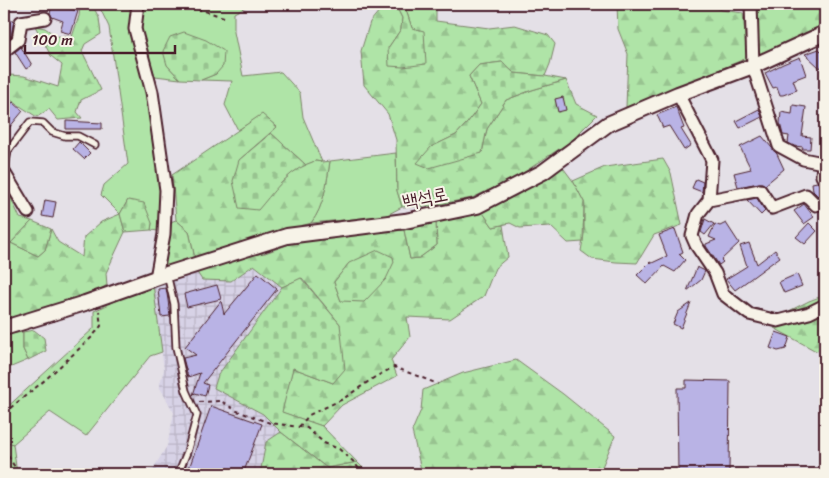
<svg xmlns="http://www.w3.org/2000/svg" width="829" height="478" font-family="Sriracha,'Poor Story',sans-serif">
<defs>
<pattern id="industrial-grid" width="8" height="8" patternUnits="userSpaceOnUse" patternTransform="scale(1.25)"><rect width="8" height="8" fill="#d7d2e6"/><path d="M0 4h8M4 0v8" fill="none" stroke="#bab4c5"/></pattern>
<pattern id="forest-firs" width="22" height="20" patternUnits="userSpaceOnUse" patternTransform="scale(1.25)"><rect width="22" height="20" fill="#afe4a7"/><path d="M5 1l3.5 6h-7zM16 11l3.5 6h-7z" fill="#98c390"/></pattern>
<pattern id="cemetery-stones" width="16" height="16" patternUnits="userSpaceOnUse" patternTransform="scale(1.25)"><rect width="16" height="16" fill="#afe4a7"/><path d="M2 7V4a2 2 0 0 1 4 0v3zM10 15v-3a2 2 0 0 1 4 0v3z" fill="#98c390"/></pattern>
</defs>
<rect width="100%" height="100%" fill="#e4e0e7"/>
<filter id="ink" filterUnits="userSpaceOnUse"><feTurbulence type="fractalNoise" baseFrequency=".02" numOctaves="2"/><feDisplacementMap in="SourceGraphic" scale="10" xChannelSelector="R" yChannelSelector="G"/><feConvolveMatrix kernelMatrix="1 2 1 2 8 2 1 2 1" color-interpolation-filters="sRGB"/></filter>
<g filter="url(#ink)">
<!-- industrial -->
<path fill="url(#industrial-grid)" d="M254 265 282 287 218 375 214 388 263 414 281 432 266 442 260 474H150L167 446 174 413 159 386 164 370 153 284 196 271 231 281Z"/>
<!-- green -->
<path fill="#afe4a7" stroke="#7c8269" d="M98 4H134L148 95 159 175 162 203 158 231 151 230 152 223 128 200 120 214 101 195 104 185 128 164 109 27Z
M144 4H251L234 13V32L243 76 281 72 300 93 303 117 322 162 315 161 306 165 271 133 277 127 262 115 238 130 225 105 232 81 201 80 216 74 167 65 180 79 155 76C148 53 136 27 144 4Z
M396 153 397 190 402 207 385 216 311 223C324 206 327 182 330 161Z
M10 196 20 218 32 221 11 243H4V201Z
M153 284 162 352 150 356 86 436 50 412 13 444 4 441V410L94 328V311Z
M23 332V349L28 360 4 370V335Z"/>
<!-- forest -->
<path fill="url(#forest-firs)" stroke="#7c8269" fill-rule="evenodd" d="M83 4H92L99 18 101 34 85 44 82 51 101 90 81 100 77 112 82 118 58 120 49 109 37 117 6 97 9 75 24 76 58 87 62 65 51 56 35 26 45 28 56 36 72 37 79 16 80 7Z
M385 4H395L402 18 401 29 388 48 412 28 405 7 409 4H432L436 6V21L489 28 515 25 548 35 555 44 550 64 545 76 514 73 502 62 479 65 469 76 481 104 468 122 456 135 431 147 482 153 487 129 506 100 532 90 566 80 576 104 597 115 571 141 517 177 472 198 431 206 402 207 397 191 396 140 388 114 364 85 361 51 370 22Z
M617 4H706L721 10 743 13 747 58 687 83 626 107 628 54 618 29Z
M756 4H825V27L758 57Z
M262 114 277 127 239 160 278 186 297 168 315 161 322 162 330 161C327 182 324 207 311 223L195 259 189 231 176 220 172 175Z
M663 159 671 173 682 225 654 235 637 263 616 262 592 259 581 251 584 234V202L573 181 605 167Z
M481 209 493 227 503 225 508 257 495 268 484 296 450 319 407 317 410 337 391 360 397 376 342 405 322 426 281 412 293 368 333 383 340 324 302 278 282 287 254 265 231 281 202 280 196 271 244 256 265 253 301 240 404 230 410 259 419 258 437 245 436 223ZM349 263 341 301 334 282Z
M120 214 125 232 106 273 107 285 99 290 26 314 4 320V243H11L38 256 45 250 51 229 58 242 82 257 84 237 101 222Z
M825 295V349L816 351 774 328 783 314 809 301Z
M516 360 563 394 615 436 599 474H422L412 431 421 410 423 390 463 373Z
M281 432 327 468 357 462 369 474H260L266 442Z
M4 441 13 444 17 474H4Z"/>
<!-- cemetery -->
<path fill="url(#cemetery-stones)" stroke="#7c8269" d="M395 4 405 7 412 28 424 31 426 64 403 67 389 66 388 48 401 29 402 18Z
M184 32 206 40 224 51 223 66 216 74 201 80 180 79 167 65 163 51 170 37Z
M502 62 514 73 545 76 566 80 532 90 506 100 487 129 482 153 429 168 417 163 431 147 456 135 468 122 481 104 469 76 479 65Z
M271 133 306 165C286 173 272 194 258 210L239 208 233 181 239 160Z
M561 165 573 181 584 202 583 242 568 243 550 226 520 228 510 223 493 227 481 210Z
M128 200 144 203 152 223 151 230 125 232 120 214Z
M176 220 189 231 195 259 165 268 170 222Z
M32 221 51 229 45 250 38 256 11 243Z
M436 223 437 245 419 258 410 259 404 230Z
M378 250 393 257 394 262 386 279 364 302 341 301 334 282 349 263Z
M301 278 340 324 345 369 333 383 293 368 282 412 322 426 357 462 327 468 281 432 263 414 214 388 218 375 282 287Z
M34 330 44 338 46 351 28 360 23 349V332Z"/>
<!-- building -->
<path fill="#b9b3e5" stroke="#4a1f2b" d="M53 4 78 11 71 34 60 31 63 21 52 17 50 13Z
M8 20H14L11 36 6 35Z
M21 47 32 65 26 69 15 52Z
M819 49 825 55V62L820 68 805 54Z
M800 57 806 75 793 80 797 90 783 95H780L777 87 773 88 765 73 783 64Z
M563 97 566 110 558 112 555 99Z
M13 102 23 111 4 134V112Z
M793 105 806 107 802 136 811 137 810 149H802L803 147 794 146 788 143 789 136 783 135 780 123 781 112 792 114Z
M676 107 684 128 681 129 691 145 684 150 669 126 663 128 657 115Z
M759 109 762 117 740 128 736 121Z
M66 121 102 123V129H66Z
M762 136 777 154 784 169 765 185 762 183H759L738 187 734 173 751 169 740 147Z
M79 142 90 153 84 159 73 149Z
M696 179 703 182 702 192 692 188Z
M817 182 822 187 823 195 818 196 813 191 812 183Z
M757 198 765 211 761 215 747 200Z
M45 200 56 202 53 218 42 216Z
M804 204 814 217 804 224 794 211Z
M705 219 714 224 705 235 701 232Z
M726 223 739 243 721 260 723 262 719 265 706 246V244L716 240 709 237 715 224 720 226Z
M809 223 817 231 805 244 796 237Z
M675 229 683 252 679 254 685 260 675 272 664 266 647 284 637 275 650 262 652 263 667 256 659 235Z
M749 243 757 264 775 250 780 257 735 290 726 279 747 266 740 246Z
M697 267 705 271 701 280 687 291Z
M258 273 277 289 203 383 208 385 205 396 195 393 193 395 200 373 188 377 183 358 196 355 185 347 221 301 224 314Z
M797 274 802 286 784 293 779 282Z
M217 285 221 299 187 307 184 294Z
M166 288 168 300 170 316 161 317 158 289Z
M691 303 681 328 673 324 678 312Z
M776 332 790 337 786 349 778 351 770 348Z
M686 380 730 381 729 474H678L677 388H686Z
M211 406 262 424 243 474H187Z"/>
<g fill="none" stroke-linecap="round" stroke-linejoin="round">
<!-- service casing -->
<g stroke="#4a1f2b" stroke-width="9">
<path id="service" d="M4 171 8 151 30 122 43 123 52 132 65 136H78L95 145
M167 274 174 304 176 347 186 391 197 415 187 452 178 474"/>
</g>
<!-- minor casing -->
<g stroke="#4a1f2b" stroke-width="15">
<path id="minor" d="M138 4 135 29 152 92 166 190 164 234 156 278
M751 4 753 66 779 146 803 159 823 163 822 176 825 180
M4 51 18 40 21 22 45 18
M678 94 712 160 709 200 698 214 692 236 696 245 715 273 723 294 749 314 778 321 809 313 825 305
M4 172 28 212
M709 200 760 190 772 208 806 195 816 205 825 202"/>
</g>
<!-- tertiary casing -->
<g stroke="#4a1f2b" stroke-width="18">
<path id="tertiary" d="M4 328 85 303 167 274 287 236 405 221 477 206 543 172 608 124 678 94 753 66 825 33"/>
</g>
<!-- path -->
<path stroke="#4a1f2b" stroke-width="2" stroke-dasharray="4 4" stroke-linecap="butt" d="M182 4 227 18
M199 402 221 401 237 411 270 423 307 428 324 443 339 449 355 463 362 474
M4 413 45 380 92 337 101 326 99 311
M299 427 309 415 343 399 375 377 394 367 438 384
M4 449 19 474"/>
<!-- service -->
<use href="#service" stroke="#f7f3e8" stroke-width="5.5"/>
<!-- minor -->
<use href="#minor" stroke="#f7f3e8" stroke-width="11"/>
<!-- tertiary -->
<use href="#tertiary" stroke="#f7f3e8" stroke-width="14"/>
</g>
</g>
<g text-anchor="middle" stroke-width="4" stroke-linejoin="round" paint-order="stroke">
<!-- street labels -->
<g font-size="19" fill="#4a1f2b" stroke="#f7f3e8">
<text transform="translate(425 197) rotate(-11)" y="7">백석로</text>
</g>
</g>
<!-- margin -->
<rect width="829" height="478" fill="none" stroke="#f7f3e8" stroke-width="20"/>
<rect x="10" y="10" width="809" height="458" fill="none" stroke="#4a1f2b" stroke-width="2" filter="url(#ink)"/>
<!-- scale -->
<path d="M25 45v8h150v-8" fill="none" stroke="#4a1f2b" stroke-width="2.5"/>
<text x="32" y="45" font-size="15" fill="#4a1f2b" stroke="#f7f3e8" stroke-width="4" paint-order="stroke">100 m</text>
</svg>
